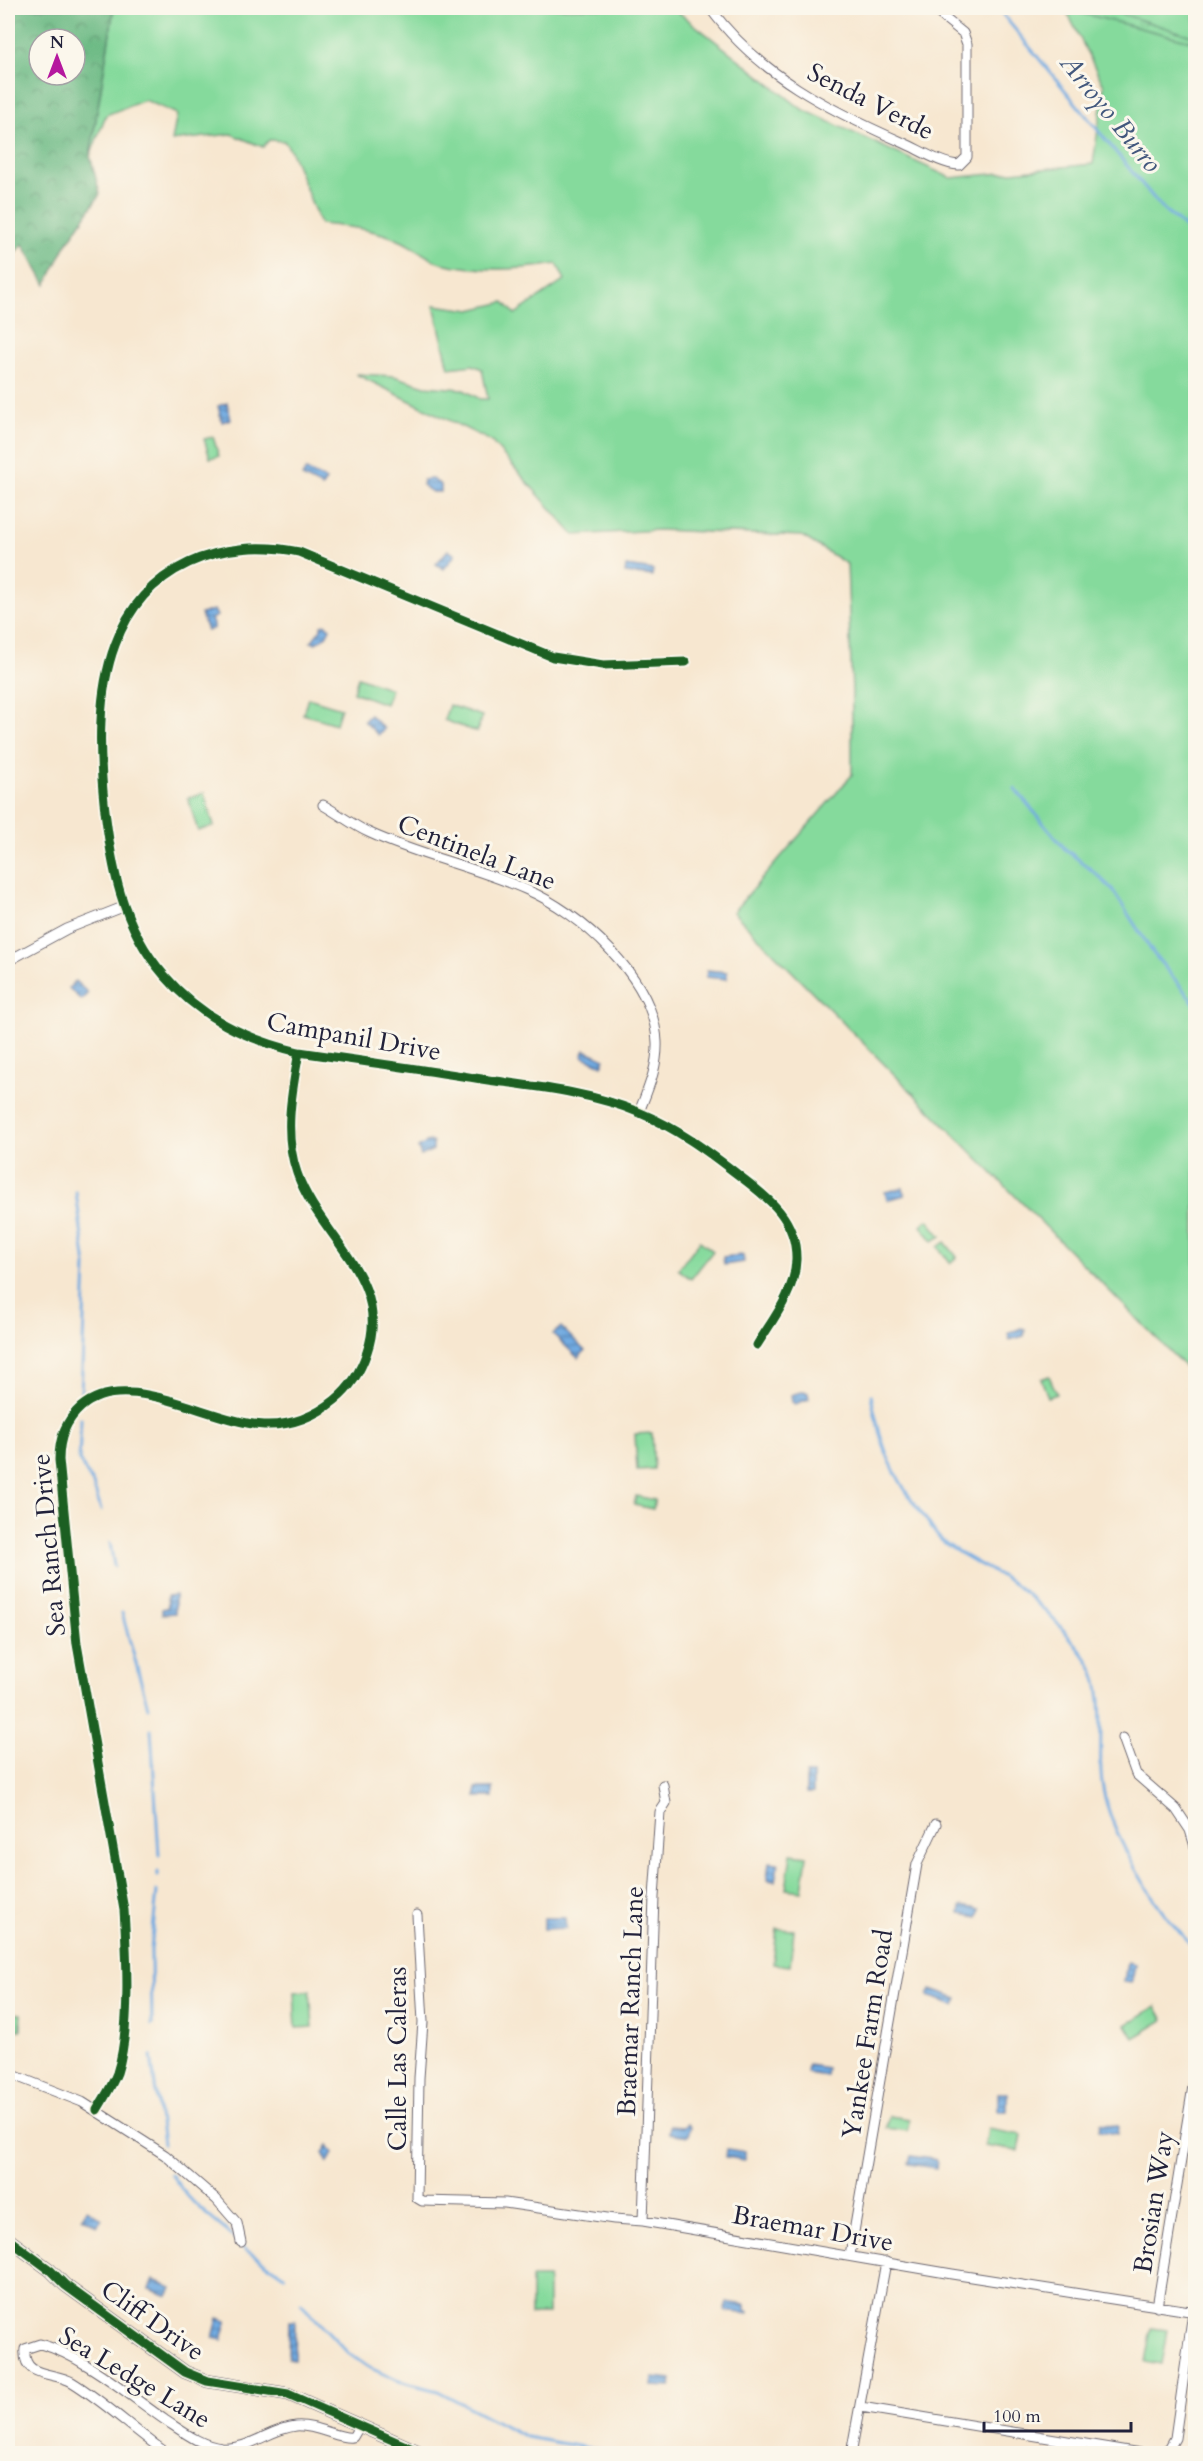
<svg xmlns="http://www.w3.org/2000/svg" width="1203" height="2461" font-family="Cardo,serif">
<defs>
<pattern id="forest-crowns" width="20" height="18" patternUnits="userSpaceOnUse" patternTransform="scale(1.5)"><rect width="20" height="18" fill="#6cba84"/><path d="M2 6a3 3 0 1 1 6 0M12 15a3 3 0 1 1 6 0" fill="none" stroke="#58976d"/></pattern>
<pattern id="park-tufts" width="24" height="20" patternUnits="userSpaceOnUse" patternTransform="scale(1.5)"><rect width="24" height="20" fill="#85da9c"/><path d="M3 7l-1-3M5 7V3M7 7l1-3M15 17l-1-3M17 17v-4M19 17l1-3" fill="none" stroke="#73bb87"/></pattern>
<pattern id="water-rules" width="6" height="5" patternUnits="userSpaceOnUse" patternTransform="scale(1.5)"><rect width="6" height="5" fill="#71aae1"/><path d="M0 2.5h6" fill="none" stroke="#5c8ab8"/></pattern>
</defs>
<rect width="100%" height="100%" fill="#fbf7ec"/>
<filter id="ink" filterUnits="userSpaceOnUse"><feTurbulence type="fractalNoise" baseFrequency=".0167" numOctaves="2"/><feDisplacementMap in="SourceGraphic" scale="12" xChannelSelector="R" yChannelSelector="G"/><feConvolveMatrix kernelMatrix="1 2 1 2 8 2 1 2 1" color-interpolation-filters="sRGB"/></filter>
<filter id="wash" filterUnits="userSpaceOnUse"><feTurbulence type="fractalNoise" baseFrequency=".008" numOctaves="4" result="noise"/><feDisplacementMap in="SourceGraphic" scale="24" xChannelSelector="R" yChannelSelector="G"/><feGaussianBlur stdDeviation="1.35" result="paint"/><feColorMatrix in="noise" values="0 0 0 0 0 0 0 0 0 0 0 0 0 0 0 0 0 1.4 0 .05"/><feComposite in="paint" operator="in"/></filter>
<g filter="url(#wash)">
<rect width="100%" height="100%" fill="#f7e7d0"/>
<!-- green -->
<path fill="#85da9c" stroke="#547e6c" stroke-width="1.5" d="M114 8H673L802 109 951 178 1093 164 1104 86 1065 8H1195V1377L733 912 852 775V692L847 564 802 536 658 530 574 535 491 441 356 374 394 376 425 386 462 389 480 399H488L482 369 473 365 449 368 434 305 471 310 504 302 515 314 565 280 557 264C519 270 479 272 441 263 430 260 413 246 401 241 375 229 349 227 320 224L291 151 284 141 269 140 263 147 231 134 172 141 177 114 145 100 106 115 90 156Z
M213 437 219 456 210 458 204 439Z
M358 677 391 689 385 704 353 692Z
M308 698 341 708 336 724 303 714Z
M449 705 482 716 477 732 444 720Z
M204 793 214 826 198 831 188 798Z
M928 1220 941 1236 933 1241 921 1226Z
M700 1241 713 1251 691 1279 678 1269Z
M945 1242 957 1257 950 1263 938 1247Z
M1049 1376 1057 1394 1048 1397 1041 1379Z
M652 1433 654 1469 637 1470 635 1434Z
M636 1496 655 1500 653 1509 634 1505Z
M791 1854 807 1856 802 1891 786 1889Z
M777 1929 794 1930 790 1966 773 1964Z
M310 1991 313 2027 296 2028 294 1992Z
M1156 2006 1164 2020 1134 2038 1126 2025Z
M8 2013 21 2014V2030H8Z
M889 2116 909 2119 907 2131 887 2128Z
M988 2129 1022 2135 1019 2151 985 2146Z
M531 2278H548V2314H531Z
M1151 2328 1167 2330 1161 2365 1145 2362Z"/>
<!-- forest -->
<path fill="url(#forest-crowns)" stroke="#476e60" stroke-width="1.5" fill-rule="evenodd" d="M8 8H114L90 156 100 194 66 245 46 285 23 244 8 262ZM39 39H75V75H39Z"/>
<!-- park -->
<path fill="url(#park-tufts)" stroke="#547e6c" stroke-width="1.5" d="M1061 8H1103L1195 37V42Z"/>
<!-- water -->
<path fill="url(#water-rules)" stroke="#4a668e" stroke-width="1.5" d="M227 403 231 419 222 422 218 406Z
M306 470 326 480 322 487 302 477Z
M432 479 441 485V492H432L422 485 423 480Z
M448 550 455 555 444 569 436 564Z
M626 566 653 570 652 576 625 573Z
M214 610 217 616 211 619 214 628 207 631 201 614Z
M325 624 330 628 326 636 316 643 311 642 321 629V625Z
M370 715 384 729 378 735 364 721Z
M707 970 727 972V979L706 977Z
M75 981 88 993 81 1000 69 988Z
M585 1050 605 1059 602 1065 582 1056Z
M429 1141 433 1143V1150L421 1156 418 1148Z
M903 1188 905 1195 887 1200 885 1192Z
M743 1255 744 1262 724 1265 723 1257Z
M561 1327 585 1351 578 1358 553 1334Z
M1021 1328 1025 1329 1024 1336 1009 1340V1333Z
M804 1391 808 1393 809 1399 795 1404 792 1402 791 1395Z
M175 1595V1613L162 1614V1609L168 1607 167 1596Z
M806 1774H813V1793H806Z
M476 1788H493V1797H476Z
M769 1862 778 1863 775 1881 767 1880Z
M961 1906 980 1909 978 1917 960 1914Z
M544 1918H565L566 1928 544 1929Z
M1127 1962 1135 1964 1132 1983 1124 1982Z
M931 1989 958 1998 955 2005 928 1996Z
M808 2065 827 2068 826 2076 807 2073Z
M998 2093H1007V2111H998Z
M1100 2123 1118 2126 1117 2134 1099 2131Z
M687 2124 690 2127 688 2136 669 2133 670 2126 683 2127Z
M328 2145 333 2153 328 2163 323 2153Z
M727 2149 745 2152V2157L743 2160 726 2157Z
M911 2156 937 2160 936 2168 909 2164Z
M87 2209 102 2219 97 2226 82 2217Z
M154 2280 172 2288 168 2296 150 2289Z
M727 2302 745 2305V2311H748V2314L726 2311Z
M218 2318 227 2321 222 2340 213 2338Z
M289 2321H295L294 2359 288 2358Z
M653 2377 672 2379 671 2387 652 2386Z"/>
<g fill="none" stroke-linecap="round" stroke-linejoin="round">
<!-- stream -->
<path stroke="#71aae1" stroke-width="3" d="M1001 8 1004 16 1161 207 1196 237
M1015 789 1065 849 1093 871 1112 889 1153 953 1196 1005
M76 1192 86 1266 81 1393
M871 1395C881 1447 892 1476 925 1518 930 1525 935 1534 941 1540 965 1560 998 1571 1022 1590 1046 1610 1073 1638 1090 1664 1106 1689 1099 1742 1101 1772 1103 1825 1157 1914 1196 1949
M81 1418 79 1460 93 1484 101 1510
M110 1543 114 1566
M122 1613 148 1707
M151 1729 159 1855
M158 1875V1872
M152 2025 151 1950 157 1891
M151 2056 163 2144
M171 2174C191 2204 203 2211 230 2234 235 2239 240 2246 246 2250 259 2259 273 2267 285 2276
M301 2303 348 2353 368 2367 399 2381 438 2391 526 2437 622 2454"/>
</g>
</g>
<g filter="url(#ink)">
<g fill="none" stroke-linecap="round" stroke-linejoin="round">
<!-- minor casing -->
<g stroke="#6d676f" stroke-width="11">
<path id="minor" d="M710 8C759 75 829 110 904 143 920 150 941 164 959 165L967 157V44L963 33 932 8
M686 662 603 665 553 657 299 552C222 536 143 566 115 645 97 693 99 752 104 802 111 865 121 926 164 975 201 1018 245 1039 299 1052 362 1061 425 1070 488 1080 539 1087 590 1092 638 1112 677 1128 709 1152 741 1177 770 1199 797 1220 796 1260 795 1292 773 1319 757 1345
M323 805C339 814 354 826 370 833 420 856 475 867 525 889 580 912 654 978 657 1042 658 1067 648 1089 639 1112
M8 961 67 929 123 907
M1123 1738 1136 1774 1176 1809 1190 1830 1196 1850
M417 1915 423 2022 419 2078 417 2198 422 2201 505 2203 614 2219 643 2221 952 2274 1196 2312
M8 2073 82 2102 165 2155 216 2199 237 2223 241 2242
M97 2110C104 2098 112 2086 117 2073 131 2030 127 1956 124 1910L77 1644 59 1460C59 1440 65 1421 81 1407 127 1367 210 1423 264 1425 290 1426 314 1417 335 1400 350 1388 361 1370 367 1352 393 1279 318 1235 297 1173 283 1134 292 1091 299 1052
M643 2221 654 1897 660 1812 666 1803 663 1785
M850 2255 917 1864 936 1824
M1157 2307 1196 2068
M861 2407 1146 2454
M168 2454C135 2431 106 2403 72 2382 54 2371 22 2379 25 2349L40 2344C82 2355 129 2395 165 2420 182 2431 201 2446 222 2448 250 2450 269 2429 296 2426 315 2424 341 2440 353 2437L360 2425
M851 2454 886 2262
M1162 2454 1170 2447 1175 2438 1193 2312"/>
</g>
<!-- tertiary casing -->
<g stroke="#6d676f" stroke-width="14">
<path id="tertiary" d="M8 2239 50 2270 65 2285 185 2372 207 2381 288 2394 424 2454"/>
</g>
<!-- minor -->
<use href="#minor" stroke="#fff" stroke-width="9"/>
<!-- tertiary -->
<use href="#tertiary" stroke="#fff" stroke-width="12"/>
<!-- cycleway casing -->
<g stroke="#fbf7ec" stroke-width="13">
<path id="cycleway" d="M686 662 603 665 553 657 299 552C222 536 143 566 115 645 97 693 99 752 104 802 111 865 121 926 164 975 201 1018 245 1039 299 1052 362 1061 425 1070 488 1080 539 1087 590 1092 638 1112 677 1128 709 1152 741 1177 770 1199 797 1220 796 1260 795 1292 773 1319 757 1345
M97 2110C104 2098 112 2086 117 2073 131 2030 127 1956 124 1910L77 1644 59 1460C59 1440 65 1421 81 1407 127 1367 210 1423 264 1425 290 1426 314 1417 335 1400 350 1388 361 1370 367 1352 393 1279 318 1235 297 1173 283 1134 292 1091 299 1052
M8 2239 50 2270 65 2285 185 2372 207 2381 288 2394 424 2454"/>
</g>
<!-- cycleway -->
<use href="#cycleway" stroke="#1b5e20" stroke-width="9"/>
</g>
</g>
<g text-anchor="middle" stroke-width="6" stroke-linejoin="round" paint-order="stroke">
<!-- street labels -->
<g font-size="26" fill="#22223b" stroke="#fbf7ec">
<text transform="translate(871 101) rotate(27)" y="9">Senda Verde</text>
<text transform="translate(477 852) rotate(21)" y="9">Centinela Lane</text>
<text transform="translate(354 1036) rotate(10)" y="9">Campanil Drive</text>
<text transform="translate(48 1545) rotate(-95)" y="9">Sea Ranch Drive</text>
<text transform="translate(630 2001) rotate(-88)" y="9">Braemar Ranch Lane</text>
<text transform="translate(867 2034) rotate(-81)" y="9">Yankee Farm Road</text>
<text transform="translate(397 2059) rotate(-90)" y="9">Calle Las Caleras</text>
<text transform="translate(1153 2202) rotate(-81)" y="9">Brosian Way</text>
<text transform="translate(813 2228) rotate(10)" y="9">Braemar Drive</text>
<text transform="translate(153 2320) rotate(35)" y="9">Cliff Drive</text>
<text transform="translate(135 2377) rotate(31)" y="9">Sea Ledge Lane</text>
</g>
<!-- water labels -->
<g font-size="27" font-style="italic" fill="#42587d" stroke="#fbf7ec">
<text transform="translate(1111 113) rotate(51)" y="9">Arroyo Burro</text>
</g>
</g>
<!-- margin -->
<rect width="1203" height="2461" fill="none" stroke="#fbf7ec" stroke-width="30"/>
<!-- north arrow -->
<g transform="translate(57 57)"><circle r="28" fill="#fbf7ec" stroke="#a4a2a5" stroke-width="1.5"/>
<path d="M0-4.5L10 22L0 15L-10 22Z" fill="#b5179e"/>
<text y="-9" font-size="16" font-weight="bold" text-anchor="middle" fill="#22223b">N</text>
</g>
<!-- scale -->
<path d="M984 2422v9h147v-9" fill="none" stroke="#22223b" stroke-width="3"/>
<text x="993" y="2422" font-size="18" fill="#22223b" stroke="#fbf7ec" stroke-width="4.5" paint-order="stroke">100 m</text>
</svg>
